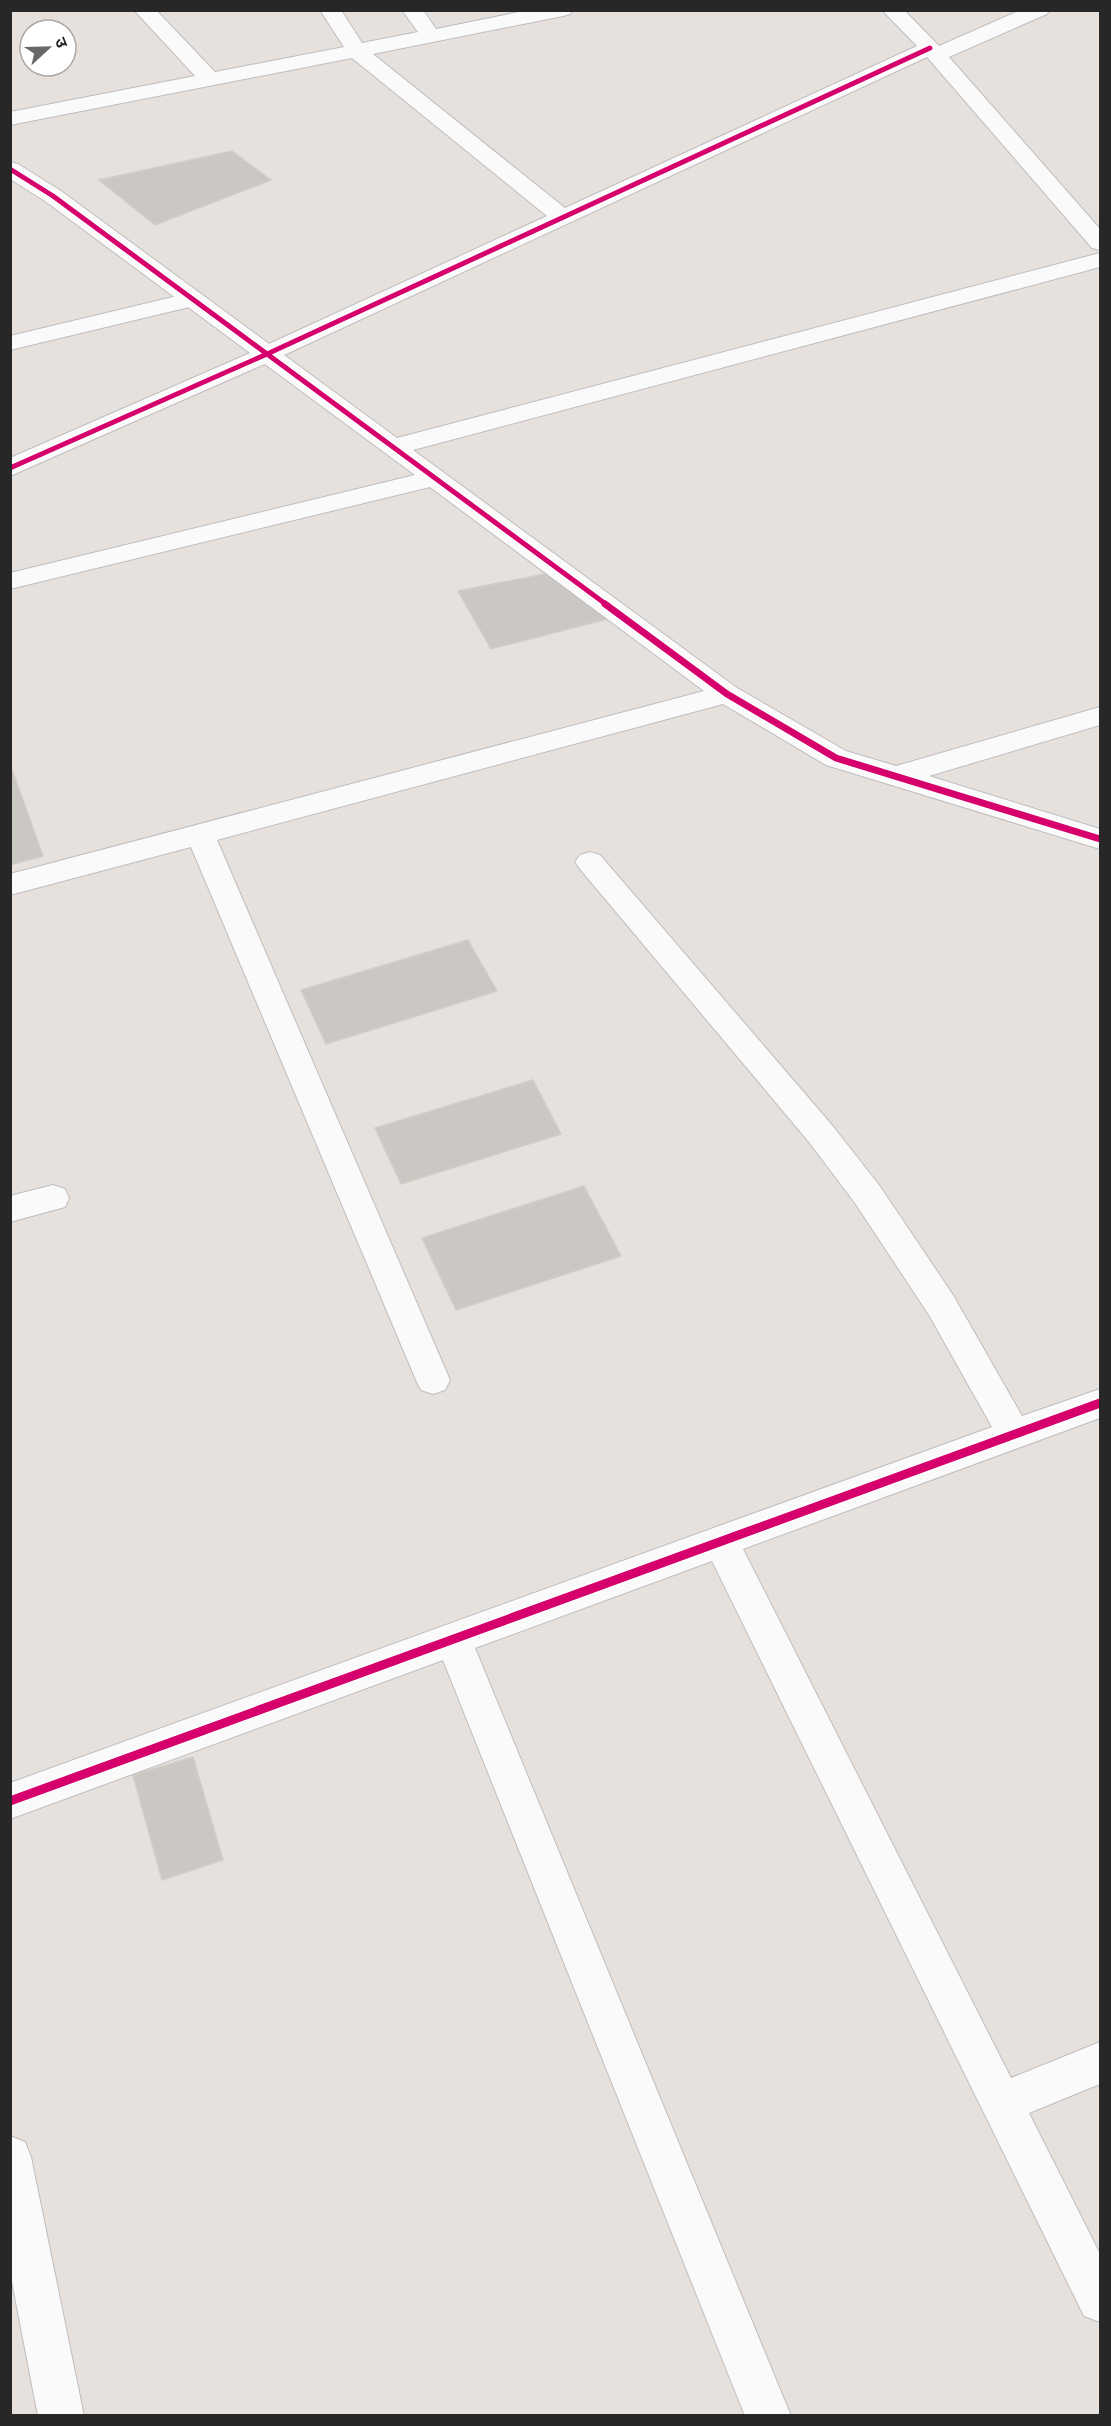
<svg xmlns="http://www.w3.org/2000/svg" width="1111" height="2426" font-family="'Varela Round','Noto Sans Devanagari',sans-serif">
<rect width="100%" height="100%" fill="#e6e1dc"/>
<!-- building -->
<path fill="#cbc7c3" stroke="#d1cdc8" stroke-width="1.5" d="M232 151 271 180 155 225 99 180Z
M555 572 607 619 491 649 458 591Z
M10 764 43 856 10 865Z
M468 940 497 991 326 1044 301 990Z
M533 1080 561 1134 401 1184 375 1128Z
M584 1186 621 1256 456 1310 422 1238Z
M193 1757 223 1860 162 1880 133 1775Z"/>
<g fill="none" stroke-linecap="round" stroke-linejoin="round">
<!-- street casing -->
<g stroke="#bfbdbe" stroke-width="2">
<path id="street" d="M134 10H156L215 72 344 47 320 10H341L362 43 418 32 402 10H423L436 29 529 10H573L570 14 563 16 373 54 565 208 917 46 882 10H904L939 46 1021 10H1050L1047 14 949 57 1100 229V250L1092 248 927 57 284 355 397 438 1100 253V267L413 450 737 688 846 751 896 766 1100 707V725L929 776 1100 829V849L826 765 723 704 217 840 450 1380 445 1390 433 1394 421 1390 416 1380 191 847 10 895V874L704 691 430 487 10 589V573L415 475 258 359 255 354 258 349 547 216 352 58 10 125V112L195 76Z
M194 292 202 294 206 299 202 304 10 350V336Z
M590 852 600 855 831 1124 879 1185 953 1295 1022 1416 1100 1389V1418L743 1549 1011 2078 1100 2042V2084L1029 2113 1100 2254V2322L1084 2316 712 1561 475 1648 791 2416H745L443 1660 10 1819V1783L992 1427 929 1315 855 1203 809 1142 580 869 575 862 580 855Z
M53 1185 65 1189 69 1198 65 1207 10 1222V1196Z
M10 2136 25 2142 31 2157 84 2416H38L10 2271Z"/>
</g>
<!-- secondary casing -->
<g stroke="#bfbdbe" stroke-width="2">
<path id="secondary" d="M10 162 18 164 61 191 276 349 279 354 276 359 10 476V458L250 353 45 201 10 179Z"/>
</g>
<!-- street -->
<use href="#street" fill="#fbfafa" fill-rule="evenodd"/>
<!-- secondary -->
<use href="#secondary" fill="#fbfafa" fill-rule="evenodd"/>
<!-- cycleway-far2 casing -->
<g stroke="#fff" stroke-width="8">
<path id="cycleway-far2" d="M10 169 53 196 607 605
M10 468 267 354 930 48"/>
</g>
<!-- cycleway-far1 casing -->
<g stroke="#fff" stroke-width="10">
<path id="cycleway-far1" d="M605 604 727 694 836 758 1100 839"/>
</g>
<!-- cycleway casing -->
<g stroke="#fff" stroke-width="13">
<path id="cycleway" d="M10 1801 1100 1403"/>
</g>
<!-- cycleway-far2 -->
<use href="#cycleway-far2" stroke="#d6006c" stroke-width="5"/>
<!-- cycleway-far1 -->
<use href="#cycleway-far1" stroke="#d6006c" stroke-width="7"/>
<!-- cycleway -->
<use href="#cycleway" stroke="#d6006c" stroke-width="9"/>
</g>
<!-- border -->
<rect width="1111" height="2426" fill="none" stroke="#272727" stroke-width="24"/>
<!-- north arrow -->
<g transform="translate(48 48) rotate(68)"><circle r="28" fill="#ffffff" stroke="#a9a9a9" stroke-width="1.5"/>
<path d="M0-4.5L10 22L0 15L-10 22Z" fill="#6a6866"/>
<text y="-9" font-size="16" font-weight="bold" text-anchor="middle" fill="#272727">उ</text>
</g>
</svg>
